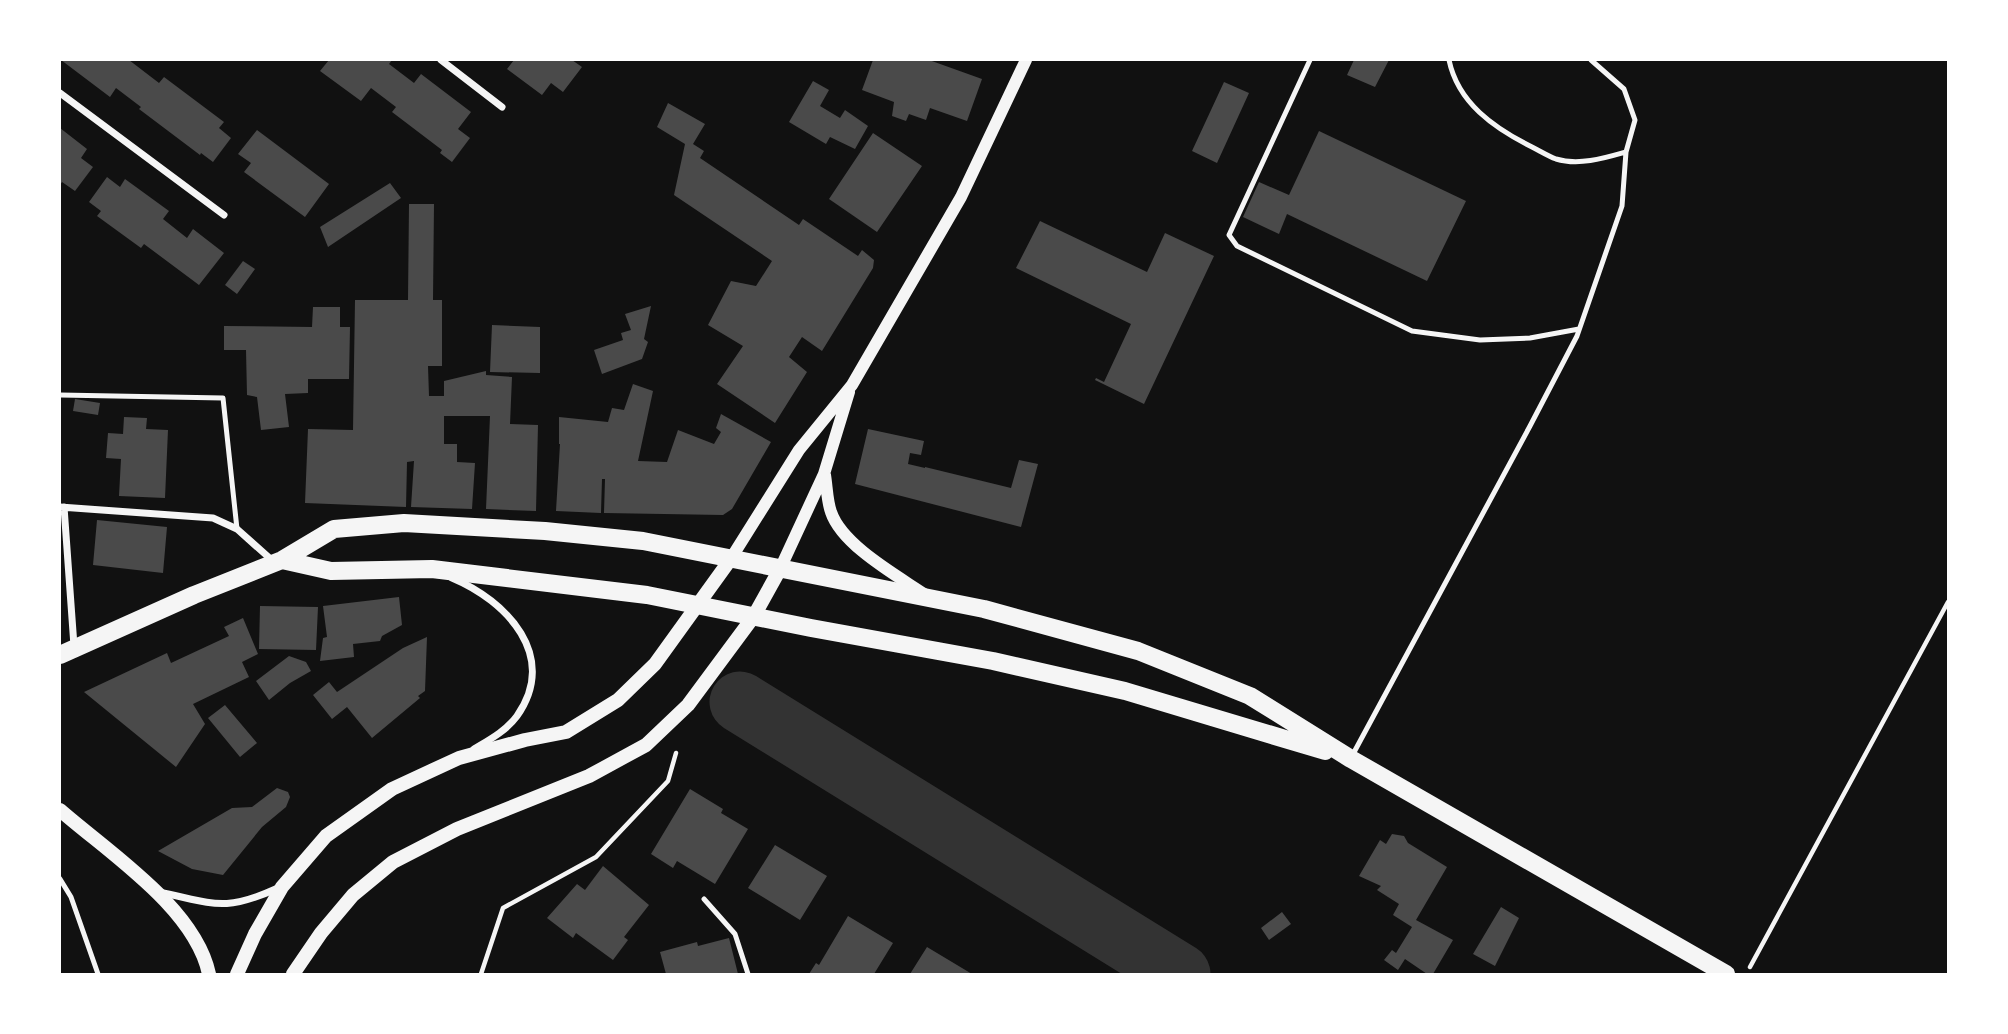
<svg xmlns="http://www.w3.org/2000/svg" width="2008" height="1034" font-family="'Sofia Sans Condensed',sans-serif">
<rect width="100%" height="100%" fill="#111"/>
<g fill="none" stroke-linecap="round" stroke-linejoin="round">
<!-- river -->
<path stroke="#333" stroke-width="61" d="M740 702 1180 974"/>
</g>
<!-- building -->
<path fill="#4a4a4a" d="M61 60H129L159 83 164 77 224 122 219 128 231 138 213 162 201 153 200 155 139 109 141 107 116 88 110 97Z
M329 60H392L389 64 414 83 421 74 471 112 458 129 470 138 452 162 440 153 442 150 392 112 396 107 371 88 361 101 320 71Z
M514 60H572L582 67 563 92 551 83 542 95 507 69Z
M873 60H929L982 79 967 121 930 108 926 120 909 114 906 121 892 116 894 102 862 90Z
M1354 60H1389L1375 87 1347 75Z
M813 81 829 90 820 106 840 118 845 110 868 126 855 149 830 137 826 144 789 122Z
M1224 82 1249 93 1217 163 1192 151Z
M668 103 705 124 693 144 704 151 700 158 799 225 803 219 858 256 862 250 874 260 873 268 822 351 802 337 789 357 807 372 775 423 717 384 743 346 708 325 731 281 756 286 772 261 674 195 685 144 657 127Z
M60 128 87 149 81 158 93 167 75 191 62 182 60 185Z
M257 130 329 184 305 217 244 172 251 163 238 154Z
M1319 131 1466 201 1427 281 1287 214 1279 234 1243 217 1259 182 1289 195Z
M873 133 922 166 877 232 829 199Z
M107 177 120 187 125 179 169 211 163 219 187 238 193 229 224 253 199 285 144 244 141 248 97 216 101 211 89 202Z
M390 183 401 198 328 247 320 227Z
M409 204H434L433 300H442V366H428L429 396H444V381L486 371V375L512 377 510 424 538 425 536 511 486 509 490 416H444V444H457V462L475 463 472 509 411 507 414 461 407 462 406 507 305 503 308 429 353 430 355 300H408Z
M1040 221 1147 272 1165 233 1214 256 1144 404 1095 380 1096 378 1104 382 1131 324 1016 268Z
M243 261 255 269 237 294 225 285Z
M651 306 644 339 648 342 642 359 602 374 594 350 623 340 621 333 631 330 625 314Z
M313 307H340V327H350L349 379H308V393L285 394 289 427 261 430 257 397 247 395 246 350H224V326L312 327Z
M492 325 540 327V373L490 372Z
M633 384 653 391 638 461 667 462 678 430 714 444 721 432 716 428 721 414 771 442 732 509 723 515 604 513 605 479H602L601 513 556 511 560 444H559V417L608 422 612 408 624 410Z
M75 399 100 403 98 415 73 411Z
M124 417 147 418 146 429 168 430 165 498 119 496 121 459 106 458 108 433 123 434Z
M868 429 924 441 921 455 910 453 908 464 925 468V467L1011 488 1019 460 1038 464 1021 527 855 484Z
M97 520 167 527 163 573 93 565Z
M399 597 402 625 382 636 380 641 353 644 354 657 320 661 323 638 327 637 323 606Z
M260 606 318 607 316 650 259 649Z
M243 618 258 654 242 662 249 677 193 704 205 724 176 767 84 692 167 653 171 663 229 636 224 627Z
M427 637 425 691 418 696 420 698 372 738 347 707 332 719 313 695 329 682 337 692 403 648Z
M289 656 306 662 311 671 290 683 269 700 256 681Z
M225 705 257 743 240 757 208 718Z
M277 788 288 792 290 797 286 807 262 827 223 875 192 869 158 851 232 808 252 807Z
M690 789 723 809 721 813 748 829 715 884 677 861 673 868 651 854Z
M1392 834 1404 836 1408 843 1447 867 1416 920 1453 940 1433 974H1427L1405 959 1398 970 1384 960 1392 950 1396 953 1412 927 1393 915 1399 904 1377 890 1381 886 1359 876 1380 840 1386 844Z
M775 845 827 876 800 920 748 888Z
M603 866 649 905 624 937 628 940 613 960 576 933 573 938 547 918 577 884 585 890Z
M1501 907 1519 918 1495 966 1473 954Z
M1282 912 1291 924 1269 940 1261 928Z
M848 916 893 943 874 974H809L816 963 819 965Z
M729 938 738 974H666L660 952 697 942 698 946Z
M927 947 972 974H910Z"/>
<g fill="none" stroke-linecap="round" stroke-linejoin="round">
<!-- path -->
<path stroke="#f5f5f5" stroke-width="4.5" d="M1750 967 1948 602
M481 974 503 908 596 857 668 781 676 753"/>
<!-- service -->
<path stroke="#f5f5f5" stroke-width="5" d="M1310 60 1229 235 1237 246 1412 331 1480 340 1530 338 1579 329
M1449 60C1458 103 1494 128 1532 147 1540 151 1548 156 1556 159 1579 166 1605 158 1626 152
M60 395 223 398 237 529
M1352 756 1530 426 1577 336 1622 206 1626 152 1635 120 1624 89 1591 60
M60 879 71 897 98 974
M704 899 735 934 748 974"/>
<!-- minor -->
<path stroke="#f5f5f5" stroke-width="7" d="M441 60 502 107
M60 93 224 215
M60 507 213 518 237 529 274 562
M64 507 74 646
M452 578C507 601 559 656 517 716 506 731 489 740 474 749
M158 892C214 903 223 913 278 888"/>
<!-- tertiary -->
<path stroke="#f5f5f5" stroke-width="12" d="M825 475C827 487 827 501 831 512 842 545 896 575 924 594
M730 560 799 450 852 385 961 197 1026 60
M780 569 824 474 849 392"/>
<!-- secondary -->
<path stroke="#f5f5f5" stroke-width="14" d="M60 810C109 853 195 908 209 974
M237 974 255 934 282 887 326 836 392 789 459 758 525 740 566 732 618 700 655 664 730 560
M293 974 321 933 353 895 393 862 457 829 589 776 646 745 688 705 754 616 780 569"/>
<!-- primary -->
<path stroke="#f5f5f5" stroke-width="18" d="M282 560 331 571 432 569 647 595 811 628 993 661 1125 691 1325 751
M60 655 194 595 282 560 334 529 404 523 545 531 643 541 984 609 1138 651 1250 696 1351 759 1726 974"/>
</g>
<!-- border -->
<rect width="2008" height="1034" fill="none" stroke="#ffffff" stroke-width="122"/>
</svg>
